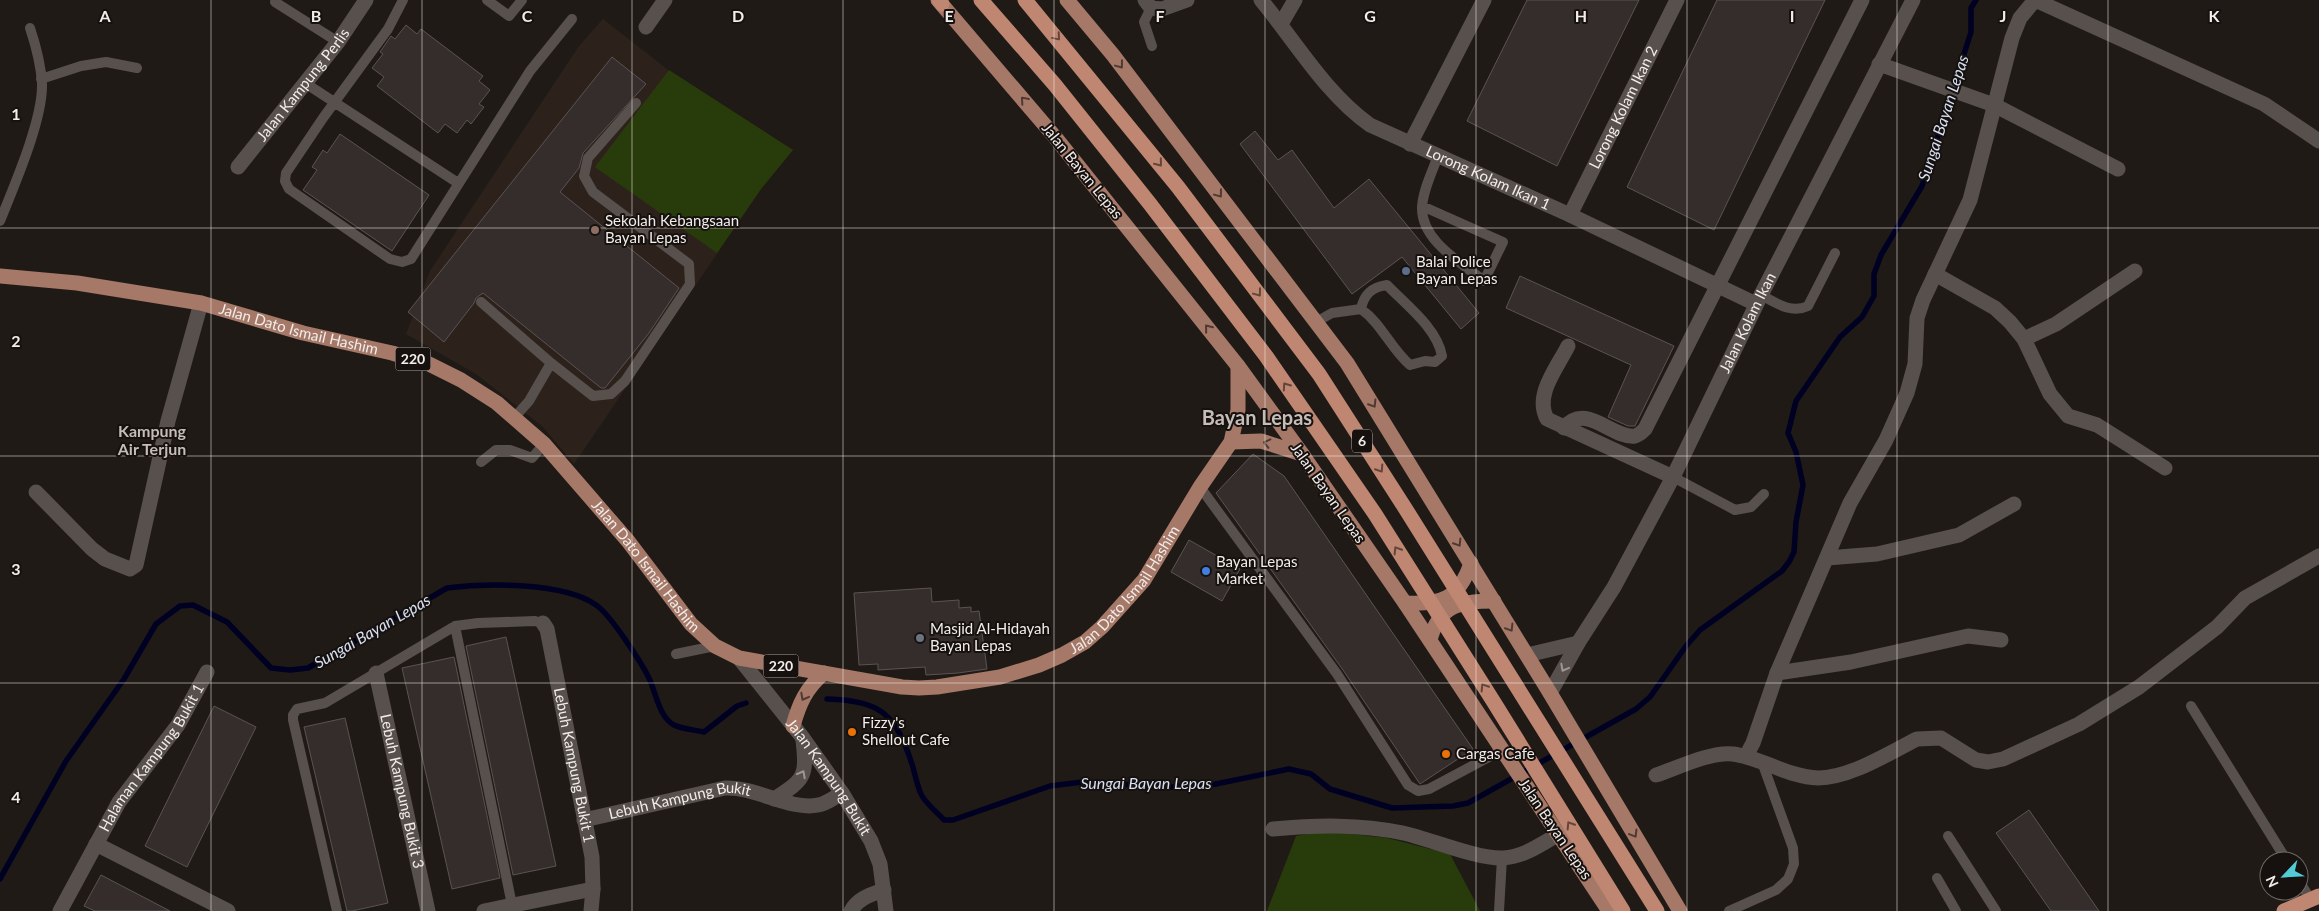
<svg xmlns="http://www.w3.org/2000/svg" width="2319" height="911" font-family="Lato,sans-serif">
<rect width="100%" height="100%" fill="#201a16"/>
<!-- built -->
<path fill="#2d221b" d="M603 19 677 77 793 150 761 189 574 464 542 426 476 374 406 334 430 271 579 46Z"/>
<!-- green -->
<path fill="#283c0b" d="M669 70 793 150 761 189 717 253 595 167Z
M1324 831 1387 838 1450 854 1480 911H1267L1296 836Z"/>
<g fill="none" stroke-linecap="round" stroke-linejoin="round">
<!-- stream -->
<path stroke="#000023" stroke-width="5.5" d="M827 699C881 701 895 713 912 764 915 774 917 785 921 794 925 803 937 812 944 820H953L1050 786 1082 782 1169 787 1206 786 1289 769 1311 774 1330 789 1392 808 1453 806 1468 803 1636 709 1650 697 1686 646 1700 630 1782 571 1789 562 1794 552 1796 522 1803 485 1796 452 1788 433 1796 401 1840 337 1862 317 1874 296V274L1881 255 1922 186 1971 32V8L1976 0
M0 879 66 761 124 679 156 624 180 606 193 605 227 622 271 668 290 670 308 668 447 588C485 583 564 582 596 605 610 614 641 662 649 678 656 693 659 717 674 725 682 729 695 730 704 732L737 706 746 703"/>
</g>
<!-- building -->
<path fill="#352d2c" stroke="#5b5352" d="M1527 0H1639L1557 166 1467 121Z
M1717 0H1825L1714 230 1627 187Z
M406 25 417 34 421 29 483 76 479 81 490 90 479 104 484 107 471 124 467 120 457 133 445 124 438 133 377 86 384 77 372 68 383 54 380 52 391 36 395 39Z
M612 57 646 84 583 153 579 168 560 192 679 288 649 333 605 388H601L483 293 476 298 474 303 444 342 408 312Z
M1255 131 1278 160 1292 150 1334 208 1369 179 1479 313 1461 329 1402 257 1352 294 1240 144Z
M340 134 429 195 392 251 303 190 317 170 312 167 323 150 327 153Z
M1520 276 1674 346 1635 426H1628L1608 417 1631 365 1506 308Z
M1253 454 1284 476 1473 749 1420 784 1343 670 1216 493Z
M1189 540 1240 569 1222 601 1171 572Z
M931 588 932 602 959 600V608L971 607V612L979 611 987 669 958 673 926 675 925 667 878 670V664L859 665 854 593Z
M506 637 556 866 513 875 466 646Z
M454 657 500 878 452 889 402 668Z
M214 706 256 727 187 867 145 846Z
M345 718 388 903 352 911H347L304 727Z
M2029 810 2099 911H2051L1996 833Z
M101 875 170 911H95L84 906Z"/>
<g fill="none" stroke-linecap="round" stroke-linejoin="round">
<!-- service -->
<path stroke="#57504c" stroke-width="10" d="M403 0 388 29 323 118 286 173 285 181 289 189 390 259 402 262 411 259 530 71 572 19
M487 0 509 16 522 0
M275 2 338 42
M1151 8 1144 22 1152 46
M41 79 81 66 106 62 137 68
M305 83 458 183
M1422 206 1503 242 1484 281C1462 263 1421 241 1422 207 1423 190 1432 172 1438 156
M0 221C14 186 43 120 42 84 41 65 36 46 30 28
M1761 295C1776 303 1791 314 1808 306L1835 253
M481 302 551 363
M1316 322 1332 313 1361 309C1382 324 1391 349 1410 365L1425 361 1435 362 1442 356C1437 328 1406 305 1387 285 1372 287 1364 294 1361 309
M514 418 529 401 551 363 593 396 611 394 625 381 690 284 689 264 593 192 584 176 588 158 636 103
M481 462 496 450H510L532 458 544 444
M1673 477 1735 510 1751 507 1764 494
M1200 487 1337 674 1408 785 1418 791 1429 789 1502 750
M455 626 512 905
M676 654 715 646
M2191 706 2287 861
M1948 836 1996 911
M1937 878 1956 911
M2299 881 2311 900
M337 911 293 720V715L297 709 325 703 455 626 478 623 535 621 543 623
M1499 911 1502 858
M1729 911 1776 890 1788 879 1794 864 1793 848 1762 762"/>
<!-- minor -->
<g stroke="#57504c" stroke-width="15">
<path d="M1145 0 1151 8 1162 9 1187 0"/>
<path id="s1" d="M1261 0C1296 42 1325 93 1370 125L1570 215 1756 304"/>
<path d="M2035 0 2264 104 2319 141"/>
<path d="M1281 24 1295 0"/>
<path d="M646 27 665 0"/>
<path d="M1879 64 1994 105 2118 169"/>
<path d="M1410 144 1484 0"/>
<path id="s2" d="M238 167 338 42 366 0"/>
<path id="s3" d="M1570 215 1677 0"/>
<path d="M1935 274 1995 308 2010 322 2024 339 2050 394 2068 416 2097 425 2165 468"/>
<path d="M2024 339 2056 324 2135 271"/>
<path d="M1568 346C1557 368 1534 395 1547 419L1673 477"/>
<path d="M1564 428C1586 401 1612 439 1635 436 1639 435 1642 432 1645 429L1862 0"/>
<path d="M36 492 92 549 105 559 130 569 136 565 168 421 201 303"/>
<path d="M1827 558 1877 554 1959 535 2014 504"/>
<path id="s4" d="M543 623 547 629 592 857 593 889 591 911"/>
<path d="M1527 655 1578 643"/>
<path id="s5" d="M739 658 803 738 842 793 871 841 880 864 886 911"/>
<path id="s6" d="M376 673 428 911"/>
<path d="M1777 673 1851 662 1968 636 2001 640"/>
<path id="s7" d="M1550 693 1578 643 1614 587 1673 477 1761 295 1913 0"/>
<path d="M1746 756 1753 743 1777 673 1850 503 1886 440 1907 393 1915 364 1917 318 1923 300 1970 200 2012 38 2020 18 2035 0"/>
<path d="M1656 775C1677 768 1712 751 1733 754 1762 758 1788 777 1818 778 1850 778 1889 753 1917 739L1941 738 1976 760 1988 762 2003 759 2079 724 2139 687 2217 627 2245 598 2319 556"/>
<path d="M774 799C805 779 807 777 803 740"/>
<path id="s8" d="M584 820 725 788C754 786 790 811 818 805 826 804 835 797 842 793"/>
<path d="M1273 829C1317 825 1359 824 1403 833 1430 839 1477 859 1503 858 1524 857 1541 844 1559 834"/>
<path d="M96 844 228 911"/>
<path id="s9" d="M60 911 119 802 178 725 207 672"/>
<path d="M484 911 593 889"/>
<path d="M851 911C858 898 870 895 884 890"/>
</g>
<!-- primary -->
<g stroke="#a57868" stroke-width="15">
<path d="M938 0 1055 137 1238 366 1302 454 1405 603 1609 911"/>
<path d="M1067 0 1113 55 1347 363 1550 693 1680 911"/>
<path id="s10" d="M0 276 77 283 201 303 303 333 392 353 429 364 461 380 497 403 544 444 628 541 691 624 715 646 739 658 902 687 919 688 937 687 1000 677 1039 665 1062 655 1085 642 1102 627 1144 580 1200 487 1231 442 1238 410V366"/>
<path d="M1231 442 1261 441 1302 454"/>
<path d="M1405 603C1441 605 1459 599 1471 563"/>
<path d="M1430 640C1439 605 1460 601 1494 601"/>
<path d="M793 726C799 704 806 688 824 673"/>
</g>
<!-- trunk -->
<path stroke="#bf8671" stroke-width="15" d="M939 0 942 4
M981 0 1055 85 1150 204 1266 356 1375 514 1495 704 1623 911
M1025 0 1178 187 1319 374 1405 508 1657 911
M2284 911 2319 896"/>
</g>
<!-- one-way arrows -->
<defs><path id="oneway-chevron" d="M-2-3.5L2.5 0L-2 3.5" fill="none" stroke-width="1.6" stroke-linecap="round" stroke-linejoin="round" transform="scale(1.25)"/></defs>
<g stroke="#62463b">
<use href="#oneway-chevron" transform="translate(1057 37) rotate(50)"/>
<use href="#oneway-chevron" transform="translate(1159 163) rotate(51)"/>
<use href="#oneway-chevron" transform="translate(1258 293) rotate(53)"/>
<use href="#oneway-chevron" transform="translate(1286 386) rotate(-125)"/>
<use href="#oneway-chevron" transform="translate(1380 469) rotate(57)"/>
<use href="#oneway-chevron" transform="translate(1397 550) rotate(-122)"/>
<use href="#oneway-chevron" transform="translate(1484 687) rotate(-122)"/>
<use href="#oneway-chevron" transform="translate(1570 825) rotate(-122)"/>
</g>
<g stroke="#4f3a32">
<use href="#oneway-chevron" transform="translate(1120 65) rotate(53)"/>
<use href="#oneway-chevron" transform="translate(1024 100) rotate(-131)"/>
<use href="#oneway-chevron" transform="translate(1219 194) rotate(53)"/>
<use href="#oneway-chevron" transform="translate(1208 328) rotate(-129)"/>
<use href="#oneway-chevron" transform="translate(1373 404) rotate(58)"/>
<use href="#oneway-chevron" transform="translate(1267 443) rotate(-167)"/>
<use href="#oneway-chevron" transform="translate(1458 543) rotate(58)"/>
<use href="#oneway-chevron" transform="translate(1510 628) rotate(58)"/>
<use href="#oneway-chevron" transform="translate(804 697) rotate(118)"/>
<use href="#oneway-chevron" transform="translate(1634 834) rotate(59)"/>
</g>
<g stroke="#9c9793">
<use href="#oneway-chevron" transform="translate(1564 668) rotate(118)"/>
<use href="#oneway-chevron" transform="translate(802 774) rotate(-62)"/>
</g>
<!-- grid -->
<path fill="none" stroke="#f1edea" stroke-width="1" stroke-opacity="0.55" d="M211 0V911M422 0V911M632 0V911M843 0V911M1054 0V911M1265 0V911M1476 0V911M1687 0V911M1897 0V911M2108 0V911M0 228H2319M0 456H2319M0 683H2319"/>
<!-- markers -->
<circle fill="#8d6e63" stroke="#16110e" stroke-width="2" cx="595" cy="230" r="5"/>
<circle fill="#5c6f8a" stroke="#16110e" stroke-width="2" cx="1406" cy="271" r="5"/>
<circle fill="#3f7fe0" stroke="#16110e" stroke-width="2" cx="1206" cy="571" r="5"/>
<circle fill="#6b7280" stroke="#16110e" stroke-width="2" cx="920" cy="638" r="5"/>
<g fill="#e8710a" stroke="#16110e" stroke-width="2">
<circle cx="852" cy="732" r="5"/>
<circle cx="1446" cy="754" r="5"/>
</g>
<g text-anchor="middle" stroke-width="4" stroke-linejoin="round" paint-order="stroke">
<!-- shield labels -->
<g fill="#16110e" stroke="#afaba8" stroke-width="1">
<rect x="395.5" y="347.5" width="35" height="23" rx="4"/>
<rect x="1352" y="429.5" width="20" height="23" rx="4"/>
<rect x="763.5" y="654.5" width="35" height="23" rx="4"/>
</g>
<g font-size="14" font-weight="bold" fill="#f1edea">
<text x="413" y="364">220</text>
<text x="1362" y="446">6</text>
<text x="781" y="671">220</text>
</g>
<!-- street labels -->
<g font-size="15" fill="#f1edea" stroke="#16110e">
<text dy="5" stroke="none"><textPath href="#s2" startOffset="105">Jalan Kampung Perlis</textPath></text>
<text dy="5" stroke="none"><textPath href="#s3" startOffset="120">Lorong Kolam Ikan 2</textPath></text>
<text transform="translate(1082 171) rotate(51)" y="5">Jalan Bayan Lepas</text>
<text dy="5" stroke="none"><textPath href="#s1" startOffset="296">Lorong Kolam Ikan 1</textPath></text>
<text dy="5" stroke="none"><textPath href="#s7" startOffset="420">Jalan Kolam Ikan</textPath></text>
<text dy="5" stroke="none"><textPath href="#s10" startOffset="304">Jalan Dato Ismail Hashim</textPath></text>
<text transform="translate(1328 493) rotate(55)" y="5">Jalan Bayan Lepas</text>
<text dy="5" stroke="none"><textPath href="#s10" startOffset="739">Jalan Dato Ismail Hashim</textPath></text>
<text dy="5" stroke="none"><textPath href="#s10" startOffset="1294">Jalan Dato Ismail Hashim</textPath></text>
<text dy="5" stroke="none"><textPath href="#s9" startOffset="179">Halaman Kampung Bukit 1</textPath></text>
<text dy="5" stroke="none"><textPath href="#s4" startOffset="146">Lebuh Kampung Bukit 1</textPath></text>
<text dy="5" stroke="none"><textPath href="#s5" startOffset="149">Jalan Kampung Bukit</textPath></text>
<text dy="5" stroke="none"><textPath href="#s6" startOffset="121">Lebuh Kampung Bukit 3</textPath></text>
<text dy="5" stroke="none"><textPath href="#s8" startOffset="98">Lebuh Kampung Bukit</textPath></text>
<text transform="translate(1555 829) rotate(56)" y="5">Jalan Bayan Lepas</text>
</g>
<!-- poi labels -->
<g font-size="15" fill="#f1edea" stroke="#16110e" text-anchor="start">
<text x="605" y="226">Sekolah Kebangsaan<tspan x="605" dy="17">Bayan Lepas</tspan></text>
<text x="1416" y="267">Balai Police<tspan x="1416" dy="17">Bayan Lepas</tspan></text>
<text x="1216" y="567">Bayan Lepas<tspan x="1216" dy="17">Market</tspan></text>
<text x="930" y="634">Masjid Al-Hidayah<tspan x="930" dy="17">Bayan Lepas</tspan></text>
<text x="862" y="728">Fizzy's<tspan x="862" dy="17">Shellout Cafe</tspan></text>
<text x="1456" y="759">Cargas Cafe</text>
</g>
<!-- water labels -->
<g font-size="16" font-style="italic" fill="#d7e1f3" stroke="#16110e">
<text transform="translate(1943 118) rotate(-72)" y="6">Sungai Bayan Lepas</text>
<text transform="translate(372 631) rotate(-30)" y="6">Sungai Bayan Lepas</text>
<text x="1146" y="789">Sungai Bayan Lepas</text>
</g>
<!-- neighbourhood labels -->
<g font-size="16" font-weight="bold" fill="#c5bdb8" stroke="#16110e">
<text x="152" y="437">Kampung<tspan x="152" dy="18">Air Terjun</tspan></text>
</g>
<!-- district labels -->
<g font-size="20" font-weight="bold" fill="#c5bdb8" stroke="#16110e">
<text x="1257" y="425">Bayan Lepas</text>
</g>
</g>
<g font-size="16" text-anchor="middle" font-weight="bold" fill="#f1edea" stroke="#16110e" stroke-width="4" stroke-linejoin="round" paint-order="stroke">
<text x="105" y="22">A</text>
<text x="316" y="22">B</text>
<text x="527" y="22">C</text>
<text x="738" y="22">D</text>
<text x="949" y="22">E</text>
<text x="1160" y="22">F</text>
<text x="1370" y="22">G</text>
<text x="1581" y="22">H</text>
<text x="1792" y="22">I</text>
<text x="2003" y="22">J</text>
<text x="2214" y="22">K</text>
<text x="16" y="120">1</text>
<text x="16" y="347">2</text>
<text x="16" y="575">3</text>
<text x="16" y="803">4</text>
</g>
<!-- north arrow -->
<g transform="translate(2284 876) rotate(245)"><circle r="24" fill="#16110e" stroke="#6e6966"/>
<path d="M0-4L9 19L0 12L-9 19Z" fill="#51ccd4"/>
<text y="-8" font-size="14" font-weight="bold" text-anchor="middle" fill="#f1edea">N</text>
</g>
</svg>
